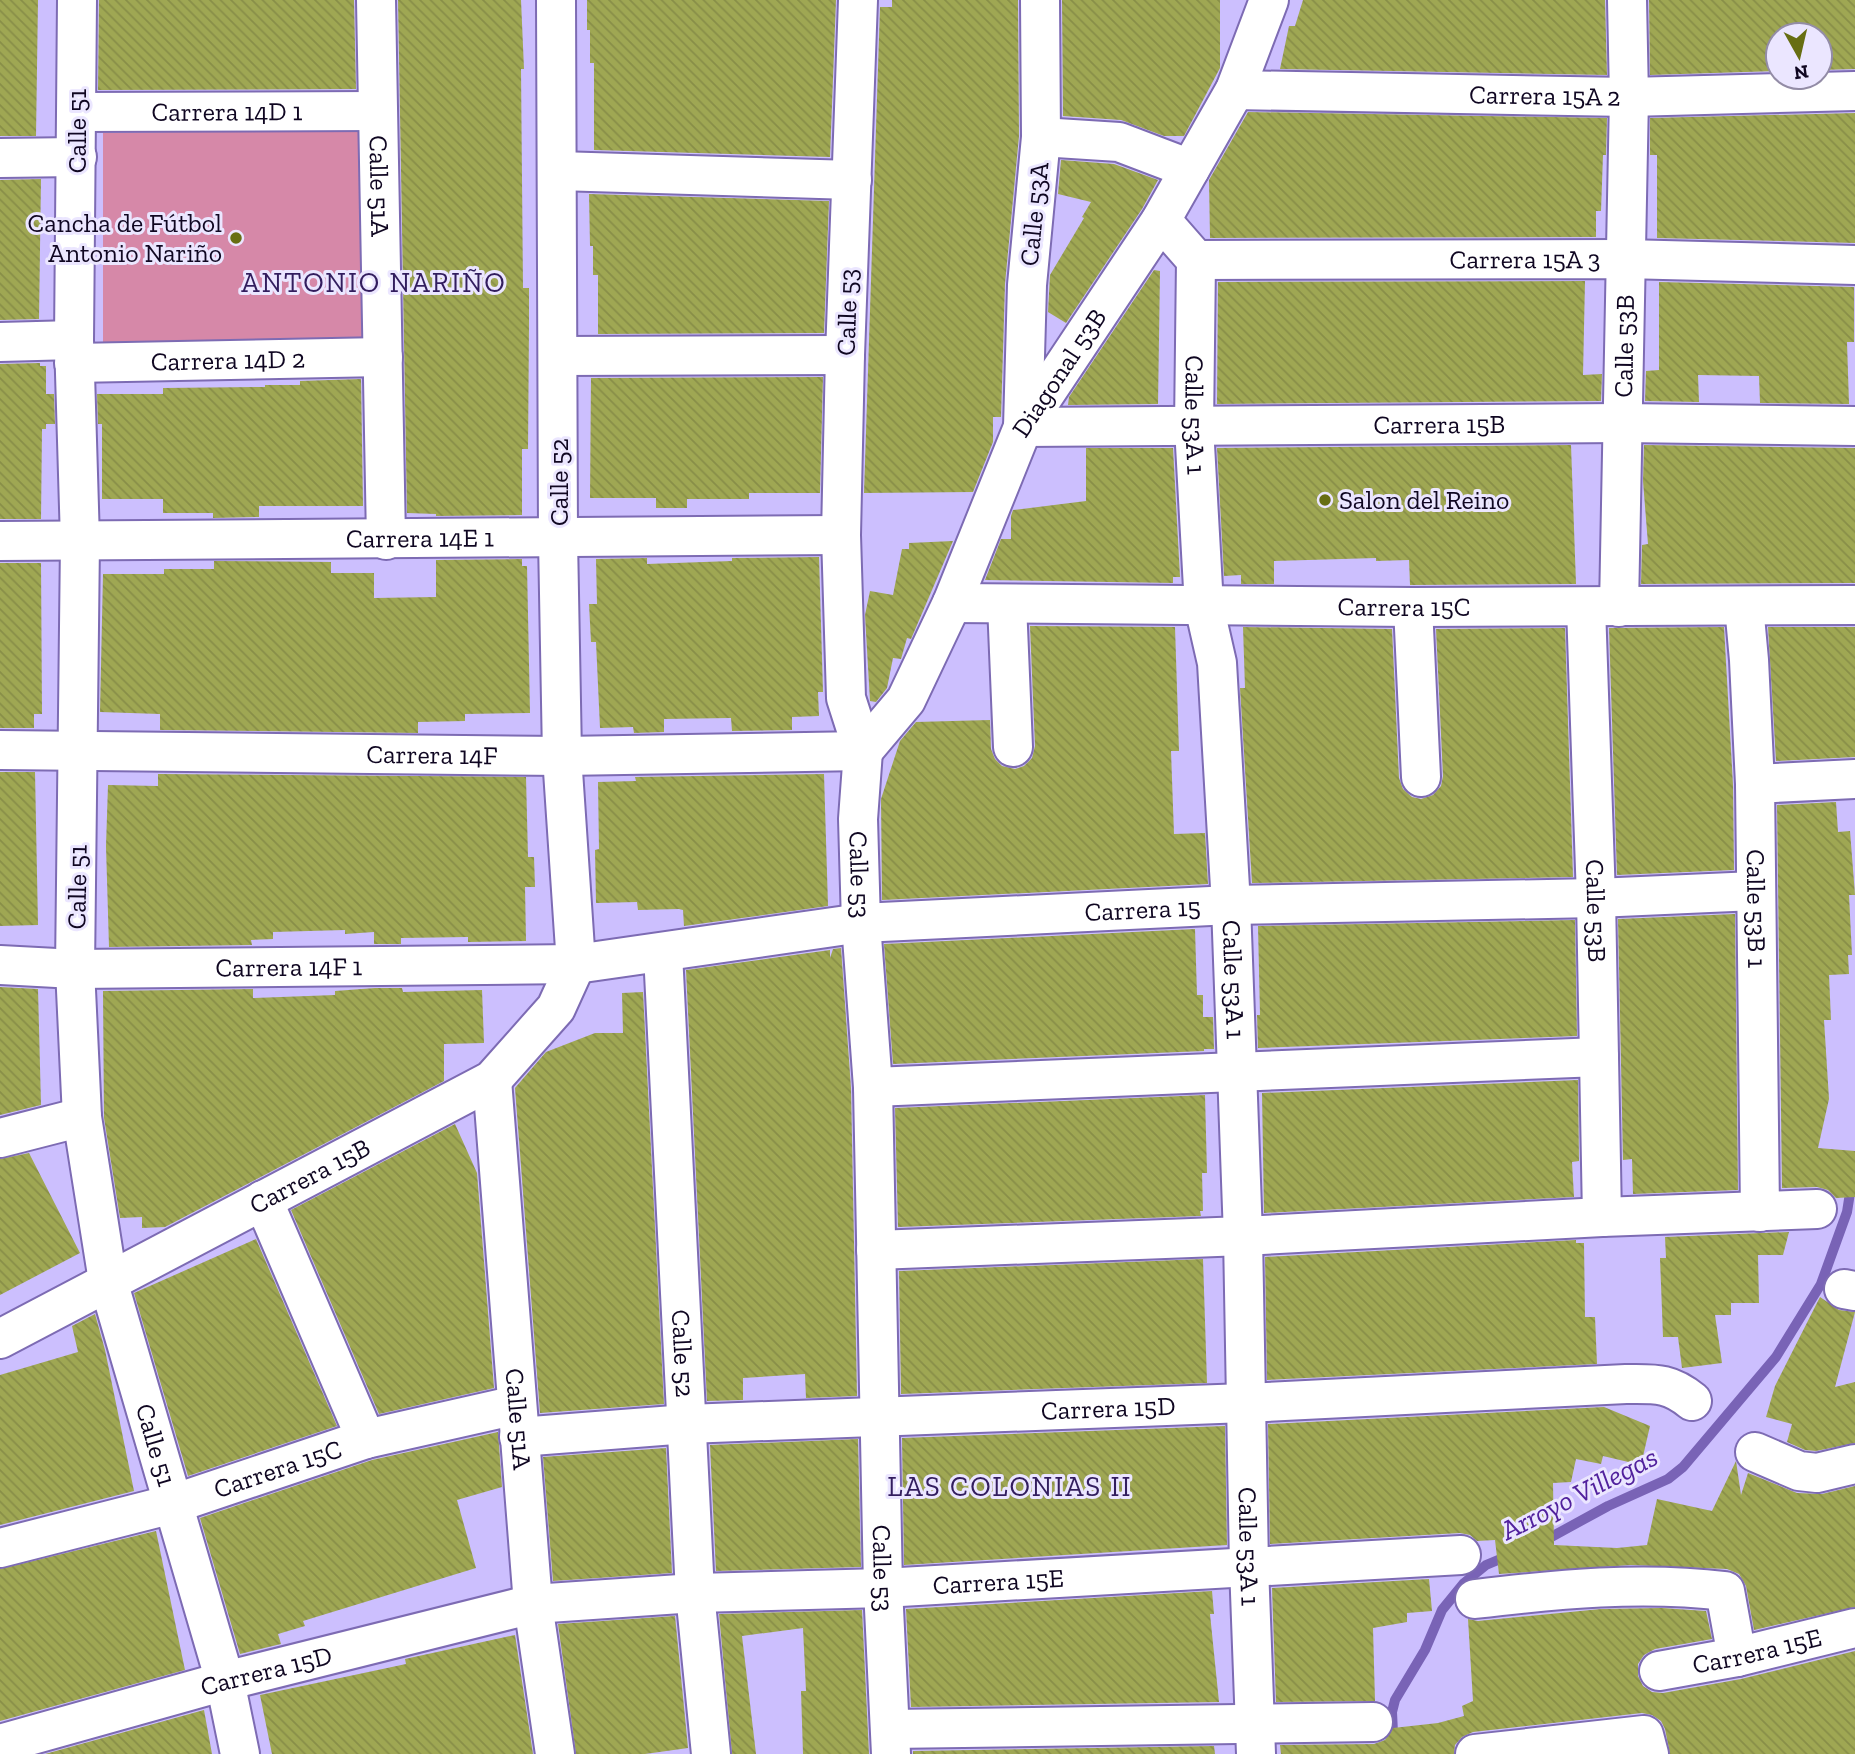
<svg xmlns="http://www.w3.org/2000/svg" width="1855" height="1754" font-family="'Zilla Slab',serif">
<defs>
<pattern id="building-back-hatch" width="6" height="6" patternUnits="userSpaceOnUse" patternTransform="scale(1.75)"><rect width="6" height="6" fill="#9fa753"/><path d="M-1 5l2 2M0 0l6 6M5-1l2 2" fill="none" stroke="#888e48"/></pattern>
</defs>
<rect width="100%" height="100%" fill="#ccbffe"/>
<!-- pitch -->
<path fill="#d688a8" d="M368 129 369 343 103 344V133Z"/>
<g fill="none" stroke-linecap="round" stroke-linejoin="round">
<!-- stream -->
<path stroke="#7963b6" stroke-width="10" d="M1542 1542 1608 1506 1668 1479 1683 1467 1776 1357 1821 1284 1847 1212 1855 1161
M1394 1754 1392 1712 1395 1700 1425 1650 1442 1610 1464 1583 1486 1565 1510 1555"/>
</g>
<!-- building -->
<path fill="url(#building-back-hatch)" d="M0 0H38L36 136H0Z
M99 0H354L356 89 98 90Z
M398 0H521L524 69H521L523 288H529V324L528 449H522V515L436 516V514L407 513Z
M587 0H836L830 157 594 150V63H590V30H587Z
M892 0H1018L1019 136 1005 284 1001 417H993V442L973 492 864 493 880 7H892Z
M1062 0H1220V68L1184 136H1164L1121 120 1063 116Z
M1303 0H1605L1607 75 1280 69 1289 26H1295Z
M1649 0H1855V69L1820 70V35H1778V71L1650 75Z
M1248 112 1607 118 1606 155H1603L1601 211H1596V237L1210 238 1209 180Z
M1855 113V243L1657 238V155H1650V118Z
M1061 160 1114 164 1158 180 1142 209 1066 323 1048 312 1050 275 1084 218 1082 217 1091 202 1058 194Z
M41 179 39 319 0 320V180Z
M589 194 829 201 824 333 598 334V275H593V246H590Z
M1154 270 1160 271 1158 404 1068 405 1069 397Z
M1585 281 1583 375 1602 374 1601 401 1217 404 1218 282Z
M1659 282 1854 287V342H1847L1849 404 1760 403 1759 376 1698 375 1699 402 1645 401 1646 371 1659 370Z
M40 363V366H46V394H54L55 424H46V429H42L41 519H0V364Z
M823 377 820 493H749V499H687V508H656V498H590L591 378Z
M361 379 363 506H259V517L213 518V513H163V499H102V424H98L97 394H163V388L265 387V385H300V381Z
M1571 445 1576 584 1410 585 1409 560 1376 561V558L1274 561V584H1241V575L1224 576 1217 448Z
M1644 445 1855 448V583L1641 584 1642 545 1648 544 1643 481Z
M1086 448H1173L1180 577H1173V583L985 580 1001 539H1011V516L1013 510 1086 501Z
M953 541 911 639 907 638 901 659 893 658 887 688 876 702 870 701 865 615 870 591 893 595 902 549H909V543Z
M819 557 823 692H818L819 716 792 717V730L732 731 731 718 664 719V732L634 733 633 727 600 728 596 642H591L589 604H597L596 559 647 558V564L732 561V558Z
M522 559V566H527L530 713 465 714V721L418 722V733L160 730V714L100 712 103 574H164V569H214V561L331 562V573H374V598L436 597V560Z
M0 563H41L42 714H34V728H0Z
M1030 626 1175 627 1179 751H1171L1174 834 1205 833 1208 884 882 900 881 799 900 741 916 722 990 720 991 749 995 759 1002 766 1015 769 1024 766 1032 758 1035 746Z
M1243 627 1392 629 1399 778 1403 789 1412 797 1421 799 1433 795 1441 786 1443 776 1436 629 1565 628 1573 877 1252 883 1240 688H1245Z
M1724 627 1733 785 1734 870 1617 875 1609 628Z
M1768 627H1855V757L1776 761Z
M0 772H35L38 925 0 926Z
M158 774 526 777 528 857H534L535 887H525L526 941 468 942V937L401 938V944H374V932L345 934V930L273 932V939L251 940 252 945 109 947 106 846 108 785 158 786Z
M824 774 828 906 684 926 683 910 679 909 638 910 637 902 596 903 595 850 599 849 598 782 636 781 635 777Z
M1836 802 1838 832 1850 831 1855 895H1849L1852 955H1848L1849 974 1829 975 1831 1020H1824L1829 1099 1818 1148 1855 1151V1197L1836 1198 1828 1190 1817 1187 1782 1188 1777 805Z
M1735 914 1738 1190 1633 1194 1632 1159 1623 1160 1618 919Z
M1575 920 1577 1036 1258 1048 1257 1015H1260L1258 926Z
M1195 929 1197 995H1203V1017H1213L1214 1049H1204V1051L893 1064 884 944Z
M841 948 851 1088 857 1396 806 1398 805 1374 743 1378V1400L707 1401 686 970 830 950V958L833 949Z
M0 987 38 989 41 1105 0 1115Z
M375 988H402L403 992 482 990 484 1043 444 1044V1081L165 1227 142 1228V1217L120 1218 104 1118 103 991 253 989V998L335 995V991Z
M643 992 664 1404 540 1413 515 1088 546 1052 595 1033H623L622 993Z
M1578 1080 1579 1161 1572 1162 1574 1197 1264 1213 1262 1093Z
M1205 1095 1207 1173H1202L1203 1211H1200L1201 1216 898 1227 895 1108Z
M455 1124 477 1173 494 1388 379 1414 291 1210Z
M29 1153 80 1253 0 1295V1159Z
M1789 1232 1783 1255H1758L1759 1303H1731V1315H1715L1722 1363 1682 1368 1678 1337H1663L1660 1258H1666L1665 1237Z
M256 1239 337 1426 188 1476 134 1293Z
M1576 1240V1243H1584L1585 1317H1595L1597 1364 1267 1380 1265 1257Z
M1203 1259 1207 1383 901 1394 899 1271Z
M1820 1297 1839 1310 1855 1312 1835 1387 1855 1382V1443L1816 1451 1805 1450 1787 1442 1792 1424 1766 1417 1775 1386Z
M95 1314 105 1350 134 1491 0 1525V1375L78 1352 72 1326Z
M1604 1407 1650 1426 1641 1465 1603 1456 1601 1464 1576 1459 1571 1482 1553 1483 1554 1545 1617 1548 1647 1545 1657 1499 1712 1511 1736 1461 1741 1495 1748 1473 1797 1493 1822 1494 1855 1486V1607L1754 1630 1746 1586 1739 1574 1727 1569 1631 1565 1499 1574 1495 1540 1477 1541 1470 1535 1460 1533 1270 1544 1268 1424Z
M1225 1426 1227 1545 904 1565 902 1438Z
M498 1432 502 1487 457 1500 476 1568 303 1621 305 1626 278 1634 281 1644 240 1654 200 1518 372 1460Z
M858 1439 861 1567 716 1571 710 1445Z
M666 1448 672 1573 553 1581 543 1457Z
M156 1531 185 1670 0 1721V1569Z
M1429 1579 1432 1611 1407 1613V1622L1373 1628 1375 1701 1276 1702 1272 1588Z
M1212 1591 1214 1614H1210L1219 1702 911 1707 906 1609Z
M1662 1608 1706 1611 1712 1639 1655 1649 1644 1655 1638 1664V1676L1643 1686 1652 1692 1663 1693 1741 1679 1855 1651V1754H1670L1665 1729 1661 1721 1652 1715 1642 1713 1473 1732 1462 1737 1455 1745 1454 1754H1281L1280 1745 1374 1744 1385 1740 1393 1728 1438 1723 1464 1716 1462 1706 1473 1701 1468 1619 1478 1621 1601 1609Z
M862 1610 869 1754H803L801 1691H806L803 1628 742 1636 756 1754H732L719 1614Z
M675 1616 688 1748 645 1754H576L558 1624Z
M515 1635 533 1754H272L260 1695 406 1664 405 1659Z
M204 1710 212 1754H45Z
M1214 1746 1215 1754H913V1751Z"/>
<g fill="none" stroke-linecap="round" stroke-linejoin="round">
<!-- minor casing -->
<g stroke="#7d6bb3" stroke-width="42">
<g id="minor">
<path id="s1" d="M77 0 74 340 80 541 75 969 82 1117 108 1281 225 1681 240 1754"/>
<path id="s2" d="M376 0 386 540"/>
<path id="s3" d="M858 0 845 355 841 535 846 698 863 751 858 819 861 923 873 1087 883 1588 891 1754"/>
<path id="s4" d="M1040 0 1041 137 1027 285 1023 427 1622 423 1855 426"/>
<path id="s5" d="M1235 90 1629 97 1855 91"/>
<path id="s6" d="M77 112 378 111"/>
<path d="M1041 137 1119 142 1190 169"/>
<path d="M0 158 77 157"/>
<path d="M558 171 852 180"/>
<path id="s7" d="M1161 220 1196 260 1194 427 1204 606 1217 663 1231 905 1243 1236 1249 1566 1256 1754"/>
<path id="s8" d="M1196 260 1625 259 1855 265"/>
<path d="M0 342 74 340"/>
<path d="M559 356 845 355"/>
<path id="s9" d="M74 363 383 357"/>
<path id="s10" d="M0 541 841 535"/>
<path id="s11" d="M952 603 1413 607 1855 605"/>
<path d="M1007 604 1013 747"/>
<path id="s12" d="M1744 606 1749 660 1755 784 1760 1212"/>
<path d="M1413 607 1421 777"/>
<path id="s13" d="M1586 607 1596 898 1602 1217"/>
<path id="s14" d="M1619 607 1629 97 1627 0"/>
<path id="s15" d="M0 750 562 756 863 751 906 700 952 603 1023 427 1161 220 1235 90 1269 0"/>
<path d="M1755 784 1855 779"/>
<path id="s16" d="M663 953 695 1593 711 1754"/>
<path id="s17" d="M0 965 75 969 576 964 861 923 1231 905 1596 898 1755 891"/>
<path id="s18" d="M492 1080 533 1604 555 1754"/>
<path d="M873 1087 1599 1057"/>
<path d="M0 1138 82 1117"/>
<path d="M263 1200 366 1439"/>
<path d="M876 1250 1243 1236 1602 1217 1817 1209"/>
<path d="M1844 1289 1855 1291"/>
<path id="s19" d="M0 1339 492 1080 556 1008 576 964 562 756 558 539 556 0"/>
<path id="s20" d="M519 1437 687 1424 1245 1403 1626 1384C1655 1384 1669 1382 1692 1401"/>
<path d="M1755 1452 1799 1471 1817 1473 1855 1464"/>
<path id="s21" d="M0 1548 173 1504 366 1439 517 1405"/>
<path d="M1475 1599C1559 1589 1641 1581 1725 1591L1737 1657"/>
<path id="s22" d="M1659 1671 1737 1657 1855 1628"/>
<path d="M890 1729 1373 1722"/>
<path id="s23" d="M0 1744 225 1681 533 1604 695 1593 883 1588 1461 1555"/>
<path d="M1475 1754 1644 1735 1649 1754"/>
</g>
</g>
<!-- minor -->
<use href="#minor" stroke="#fff" stroke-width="38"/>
</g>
<!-- markers -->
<g fill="#676e13" stroke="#ebe6ff" stroke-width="2.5">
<circle cx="236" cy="238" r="7"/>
<circle cx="1325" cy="500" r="7"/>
</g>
<g text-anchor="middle" stroke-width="6" stroke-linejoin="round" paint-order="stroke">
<!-- street labels -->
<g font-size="26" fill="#0f0621" stroke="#ebe6ff">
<text dy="9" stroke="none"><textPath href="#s5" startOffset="310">Carrera 15A 2</textPath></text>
<text dy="9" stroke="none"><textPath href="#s6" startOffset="150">Carrera 14D 1</textPath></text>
<text transform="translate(77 131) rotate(-90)" y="9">Calle 51</text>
<text dy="9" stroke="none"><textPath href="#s2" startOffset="186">Calle 51A</textPath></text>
<text transform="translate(1034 214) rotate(-84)" y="9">Calle 53A</text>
<text dy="9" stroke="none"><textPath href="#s8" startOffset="329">Carrera 15A 3</textPath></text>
<text transform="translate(847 312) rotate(-88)" y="9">Calle 53</text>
<text dy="9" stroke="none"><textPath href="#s14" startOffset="261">Calle 53B</textPath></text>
<text dy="9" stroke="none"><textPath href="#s9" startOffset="154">Carrera 14D 2</textPath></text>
<text dy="9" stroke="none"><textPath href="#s15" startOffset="1292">Diagonal 53B</textPath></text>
<text dy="9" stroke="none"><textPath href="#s7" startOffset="208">Calle 53A 1</textPath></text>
<text dy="9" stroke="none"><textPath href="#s4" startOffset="844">Carrera 15B</textPath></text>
<text transform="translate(559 482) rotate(-90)" y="9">Calle 52</text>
<text dy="9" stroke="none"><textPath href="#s10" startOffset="420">Carrera 14E 1</textPath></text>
<text dy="9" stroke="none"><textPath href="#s11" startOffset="452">Carrera 15C</textPath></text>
<text dy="9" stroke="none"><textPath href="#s15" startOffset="432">Carrera 14F</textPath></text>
<text dy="9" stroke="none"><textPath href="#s3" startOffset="878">Calle 53</textPath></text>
<text transform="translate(77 887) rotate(-89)" y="9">Calle 51</text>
<text dy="9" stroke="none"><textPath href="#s17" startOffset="1146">Carrera 15</textPath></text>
<text dy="9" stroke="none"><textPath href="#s12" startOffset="303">Calle 53B 1</textPath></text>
<text dy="9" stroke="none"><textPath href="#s13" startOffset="304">Calle 53B</textPath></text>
<text dy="9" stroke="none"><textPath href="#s17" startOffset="289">Carrera 14F 1</textPath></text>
<text dy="9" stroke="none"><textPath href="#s7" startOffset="775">Calle 53A 1</textPath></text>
<text dy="9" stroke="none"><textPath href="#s19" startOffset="350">Carrera 15B</textPath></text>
<text dy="9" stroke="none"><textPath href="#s16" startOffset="401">Calle 52</textPath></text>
<text dy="9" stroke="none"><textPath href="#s20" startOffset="590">Carrera 15D</textPath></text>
<text dy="9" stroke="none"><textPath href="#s18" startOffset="340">Calle 51A</textPath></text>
<text dy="9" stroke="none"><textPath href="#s1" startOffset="1454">Calle 51</textPath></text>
<text dy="9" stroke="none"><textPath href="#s21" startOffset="289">Carrera 15C</textPath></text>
<text dy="9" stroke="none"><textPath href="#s7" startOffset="1342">Calle 53A 1</textPath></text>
<text dy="9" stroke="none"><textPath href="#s3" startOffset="1572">Calle 53</textPath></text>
<text dy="9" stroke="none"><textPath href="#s23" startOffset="1017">Carrera 15E</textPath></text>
<text dy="9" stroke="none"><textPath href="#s22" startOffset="100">Carrera 15E</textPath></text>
<text dy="9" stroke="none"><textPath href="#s23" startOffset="276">Carrera 15D</textPath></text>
</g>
<!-- poi labels -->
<g font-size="26" fill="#0f0621" stroke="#ebe6ff" text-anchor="end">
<text x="222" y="232">Cancha de Fútbol<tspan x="222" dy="30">Antonio Nariño</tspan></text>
<text x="1339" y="509" text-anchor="start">Salon del Reino</text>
</g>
<!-- neighbourhood labels -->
<g font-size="28" letter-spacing="2" fill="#321d5e" stroke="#ebe6ff">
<text x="374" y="292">ANTONIO NARIÑO</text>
<text x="1010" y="1496">LAS COLONIAS II</text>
</g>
<!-- water labels -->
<g font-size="28" font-style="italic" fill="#51219d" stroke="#ebe6ff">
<text transform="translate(1579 1493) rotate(-27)" y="10">Arroyo Villegas</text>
</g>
</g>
<!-- north arrow -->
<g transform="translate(1799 56) rotate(172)"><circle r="33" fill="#ebe6ff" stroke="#938ca6" stroke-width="2"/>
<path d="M0-5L12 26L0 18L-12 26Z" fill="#676e13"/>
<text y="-10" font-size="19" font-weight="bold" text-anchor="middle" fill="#0f0621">N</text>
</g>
</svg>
